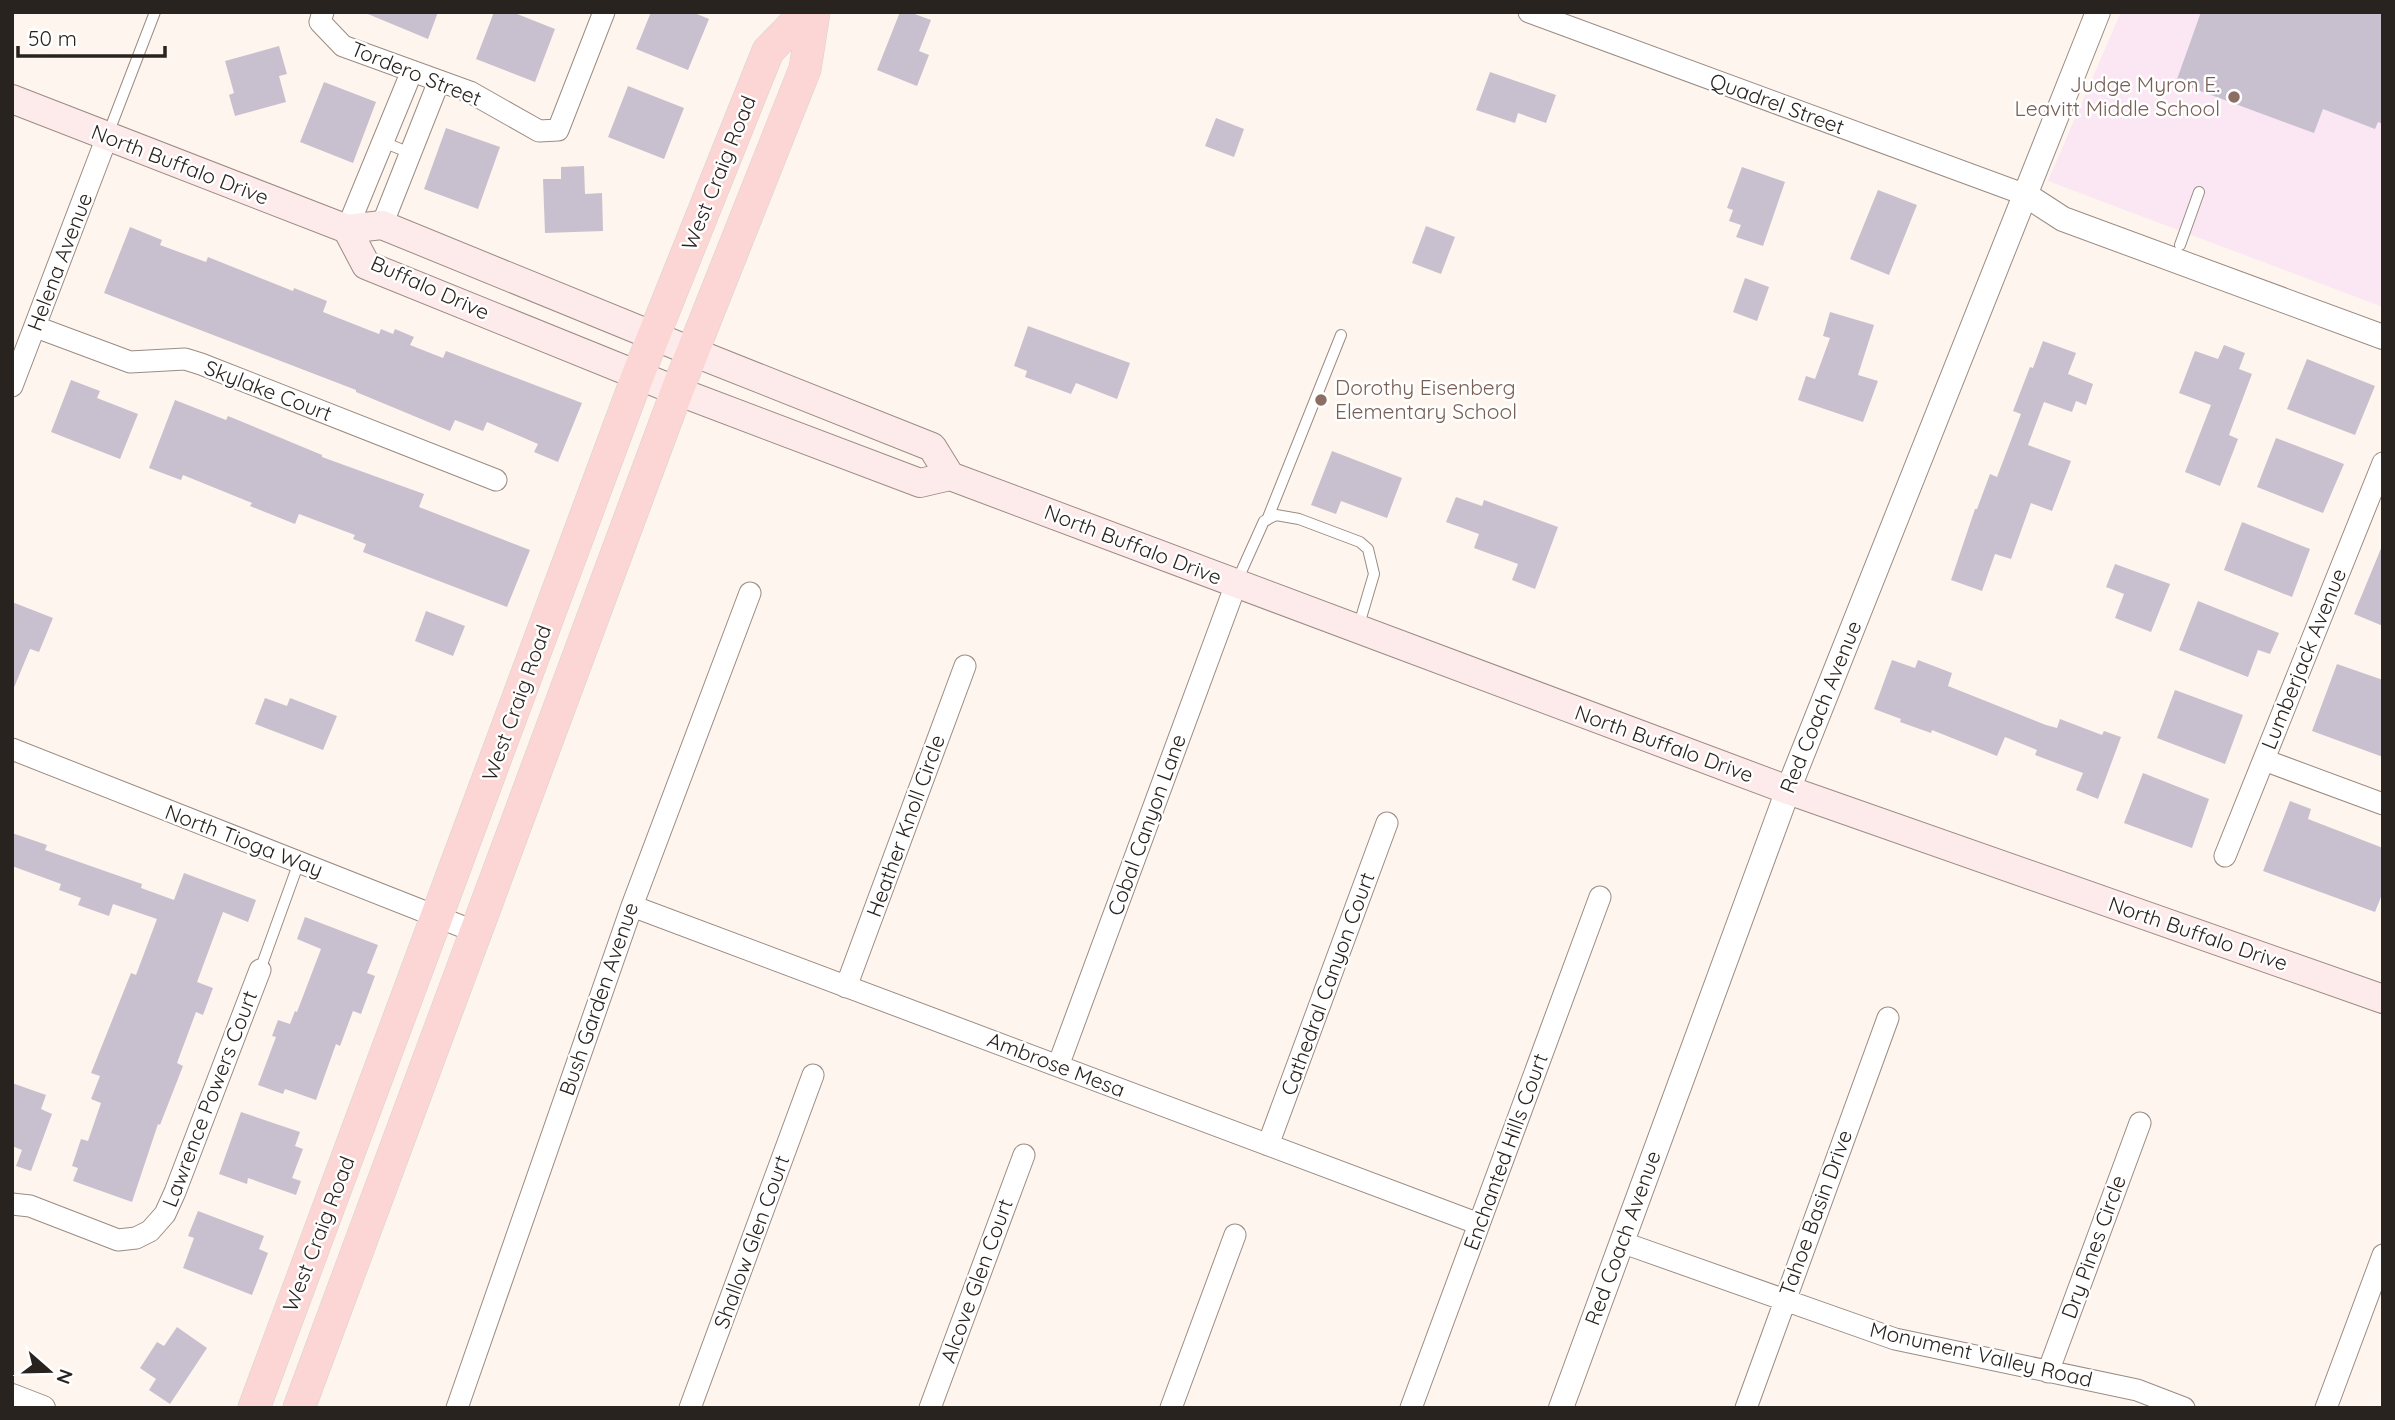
<svg xmlns="http://www.w3.org/2000/svg" width="2395" height="1420" font-family="Quicksand,sans-serif">
<rect width="100%" height="100%" fill="#fef5ee"/>
<!-- education -->
<path fill="#fbe6f4" d="M2121 12H2383V307L2048 181Z"/>
<!-- building -->
<path fill="#c9c0cf" d="M363 12H438L428 39Z
M494 12H512L555 29 535 82 476 59Z
M651 12H692L709 19 688 70 636 49Z
M900 12H909L931 20 919 51 929 55 917 86 877 70Z
M2201 12H2383V124L2378 122 2375 129 2323 109 2314 133 2176 82Z
M279 46 287 74 279 76 286 102 235 116 229 95 234 93 225 61Z
M1490 72 1556 95 1546 123 1518 113 1515 123 1476 110Z
M324 82 376 102 353 163 300 142Z
M628 86 684 108 664 159 608 137Z
M1216 118 1244 129 1234 157 1205 146Z
M446 128 500 147 478 209 424 189Z
M584 166 585 194 602 193 603 231 545 233 543 179H561V167Z
M1742 167 1785 182 1763 246 1736 237 1741 225 1729 221 1733 210 1727 208Z
M1878 190 1917 205 1889 275 1850 259Z
M1426 226 1455 237 1441 274 1412 263Z
M130 227 162 240 160 245 206 262 208 257 293 291 294 288 327 301 323 312 379 334 381 329 393 334 395 329 414 337 410 345 443 358 446 351 582 403 558 462 534 452 538 444 487 422 483 431 455 420 450 431 356 392V390L104 293Z
M1745 278 1769 287 1757 321 1733 312Z
M1830 312 1874 325 1858 375 1878 381 1863 422 1798 400 1806 376 1815 379 1830 338 1823 336Z
M1028 326 1130 363 1117 399 1076 383 1071 394 1025 377 1027 371 1014 366Z
M2043 341 2076 353 2068 374 2093 384 2086 405 2076 401 2072 412 2044 402 2028 445 2071 461 2052 511 2031 503 2011 559 1995 554 1982 591 1951 580 1975 509H1977L1990 474 1997 477 2021 414 2013 411 2030 367 2033 368Z
M2224 345 2245 353 2239 369 2252 374 2229 435 2238 439 2220 486 2185 472 2211 405 2179 393 2195 351 2218 359Z
M2307 359 2375 386 2355 435 2287 409Z
M71 380 100 391 97 398 138 414 120 459 51 432Z
M175 400 226 420 228 416 322 455V457L424 494 419 507 530 550 507 607 363 552 366 544 353 539 355 535 299 514 295 524 250 506 252 503 183 475 181 480 149 468Z
M2276 438 2344 464 2323 513 2257 487Z
M1332 451 1402 478 1387 518 1341 501 1336 514 1311 505Z
M1456 497 1482 506 1484 500 1558 527 1535 589 1512 580 1518 564 1474 548 1479 534 1446 522Z
M2242 522 2310 549 2292 597 2224 570Z
M2382 546H2383V626L2354 614Z
M2115 564 2170 584 2151 632 2115 618 2124 594 2106 587Z
M2198 601 2279 633 2270 654 2258 650 2248 677 2179 650Z
M12 602 53 618 39 652 30 649 13 690Z
M426 611 465 626 453 656 415 641Z
M1892 660 1915 668 1918 660 1952 673 1948 686 2046 725 2057 728 2060 719 2102 735 2104 731 2121 737 2098 799 2076 790 2083 773 2035 755 2037 750 2005 737 1997 756 1932 730 1931 733 1900 722 1901 719 1874 709Z
M2337 664 2383 680V757L2312 731Z
M2175 690 2243 715 2225 764 2157 738Z
M265 698 287 706 290 698 337 716 323 750 255 724Z
M2143 773 2209 799 2192 848 2124 823Z
M2290 801 2311 809 2308 819 2383 848V892L2375 912 2263 871Z
M12 833 47 845 45 850 142 884 141 888 174 900 184 873 256 900 248 922 223 912 197 982 213 988 203 1015 196 1012 177 1063 183 1066 160 1125 158 1124 132 1202 73 1181 78 1168 72 1166 81 1139 88 1141 101 1103 91 1099 100 1076 91 1073 131 973 136 975 157 919 113 904 109 916 78 905 81 898 59 890 61 884 12 866Z
M305 917 378 945 367 973 375 976 361 1014 353 1011 340 1046 336 1044 316 1100 285 1089 283 1094 258 1085 276 1037 272 1036 278 1020 290 1024 295 1011 297 1012 321 949 297 939Z
M12 1083 46 1095 41 1109 52 1114 31 1171 16 1166 22 1150 12 1146Z
M241 1112 300 1132 295 1146 303 1149 292 1178 301 1181 296 1195 248 1178 247 1184 219 1174Z
M198 1211 264 1236 259 1249 268 1253 252 1295 183 1268 194 1238 188 1236Z
M177 1327 207 1348 170 1404 149 1390 156 1379 140 1368 157 1342 164 1346Z"/>
<g fill="none" stroke-linecap="round" stroke-linejoin="round">
<!-- service casing -->
<g stroke="#9b8c83" stroke-width="12">
<path id="service" d="M108 134 155 12
M383 142 410 153
M2180 245 2199 192
M1267 520 1341 335
M1237 581 1264 521 1276 515 1299 519 1360 542 1368 549 1374 574 1358 628
M260 970 299 862"/>
</g>
<!-- minor casing -->
<g stroke="#9b8c83" stroke-width="23">
<path id="minor" d="M323 12 320 22 343 46 470 92 539 131 558 130 604 12
M1529 12 2026 195
M382 225 439 81
M347 229 412 71
M36 327 130 362 185 359 201 364 496 480
M12 386 107 137
M12 749 476 932
M2264 760 2383 804
M2225 856 2383 463
M632 906 1479 1224
M846 987 965 666
M1058 1066 1236 584
M1268 1145 1387 823
M12 1204 30 1206 118 1240 136 1238 150 1231 165 1214 175 1192 260 970
M1621 1242 1895 1339 2137 1390 2184 1408
M2048 1372 2140 1123
M457 1408 632 906 750 593
M690 1408 813 1075
M930 1408 1024 1155
M1171 1408 1235 1235
M1411 1408 1600 897
M1746 1408 1888 1018
M2326 1408 2383 1255"/>
</g>
<!-- tertiary casing -->
<g stroke="#9b8c83" stroke-width="26">
<path id="tertiary" d="M2026 195 2063 219 2383 337
M12 1396 43 1408
M1561 1408 1788 790 2098 12"/>
</g>
<!-- secondary casing -->
<g stroke="#9b8c83" stroke-width="30">
<path id="secondary" d="M12 99 347 229 382 225 693 352 932 447 950 476
M347 229 366 265 677 391 920 483 950 476 1788 790 2383 999"/>
</g>
<!-- primary casing -->
<g stroke="#d4d3d2" stroke-width="33">
<path id="primary" d="M254 1408 638 375 768 51 806 12
M299 1408 677 391 805 69 814 12"/>
</g>
<!-- service -->
<use href="#service" stroke="#fff" stroke-width="10"/>
<!-- minor -->
<use href="#minor" stroke="#fff" stroke-width="21"/>
<!-- tertiary -->
<use href="#tertiary" stroke="#fff" stroke-width="24"/>
<!-- secondary -->
<use href="#secondary" stroke="#fdeaea" stroke-width="28"/>
<!-- primary -->
<use href="#primary" stroke="#fbd6d4" stroke-width="32"/>
</g>
<!-- markers -->
<g fill="#8d6e63" stroke="#fff" stroke-width="2.5">
<circle cx="2234" cy="97" r="7"/>
<circle cx="1321" cy="400" r="7"/>
</g>
<g text-anchor="middle" stroke-width="5" stroke-linejoin="round" paint-order="stroke">
<!-- street labels -->
<g font-size="21" fill="#29231f" stroke="#fff">
<text transform="translate(416 74) rotate(22)" y="7">Tordero Street</text>
<text transform="translate(1777 104) rotate(20)" y="7">Quadrel Street</text>
<text transform="translate(180 165) rotate(21)" y="7">North Buffalo Drive</text>
<text transform="translate(719 173) rotate(-68)" y="7">West Craig Road</text>
<text transform="translate(60 262) rotate(-69)" y="7">Helena Avenue</text>
<text transform="translate(430 288) rotate(24)" y="7">Buffalo Drive</text>
<text transform="translate(268 391) rotate(21)" y="7">Skylake Court</text>
<text transform="translate(1133 545) rotate(21)" y="7">North Buffalo Drive</text>
<text transform="translate(2304 659) rotate(-68)" y="7">Lumberjack Avenue</text>
<text transform="translate(517 703) rotate(-70)" y="7">West Craig Road</text>
<text transform="translate(1821 707) rotate(-68)" y="7">Red Coach Avenue</text>
<text transform="translate(1664 744) rotate(20)" y="7">North Buffalo Drive</text>
<text transform="translate(1147 825) rotate(-70)" y="7">Cobal Canyon Lane</text>
<text transform="translate(906 826) rotate(-70)" y="7">Heather Knoll Circle</text>
<text transform="translate(244 841) rotate(21)" y="7">North Tioga Way</text>
<text transform="translate(2198 934) rotate(19)" y="7">North Buffalo Drive</text>
<text transform="translate(1328 984) rotate(-70)" y="7">Cathedral Canyon Court</text>
<text transform="translate(599 999) rotate(-71)" y="7">Bush Garden Avenue</text>
<text transform="translate(1056 1065) rotate(21)" y="7">Ambrose Mesa</text>
<text transform="translate(210 1099) rotate(-69)" y="7">Lawrence Powers Court</text>
<text transform="translate(1506 1152) rotate(-70)" y="7">Enchanted Hills Court</text>
<text transform="translate(1816 1213) rotate(-70)" y="7">Tahoe Basin Drive</text>
<text transform="translate(319 1234) rotate(-69)" y="7">West Craig Road</text>
<text transform="translate(1623 1238) rotate(-70)" y="7">Red Coach Avenue</text>
<text transform="translate(752 1242) rotate(-70)" y="7">Shallow Glen Court</text>
<text transform="translate(2094 1247) rotate(-70)" y="7">Dry Pines Circle</text>
<text transform="translate(977 1281) rotate(-70)" y="7">Alcove Glen Court</text>
<text transform="translate(1981 1355) rotate(13)" y="7">Monument Valley Road</text>
</g>
<!-- education labels -->
<g font-size="21" fill="#785e54" stroke="#fff" text-anchor="end">
<text x="2220" y="92">Judge Myron E.<tspan x="2220" dy="24">Leavitt Middle School</tspan></text>
<text x="1335" y="395" text-anchor="start">Dorothy Eisenberg<tspan x="1335" dy="24">Elementary School</tspan></text>
</g>
</g>
<!-- border -->
<rect width="2395" height="1420" fill="none" stroke="#29231f" stroke-width="28"/>
<!-- north arrow -->
<g transform="translate(49 1371) rotate(110)" stroke="#ffffff" stroke-width="5" paint-order="stroke">
<path d="M0-5L12 26L0 18L-12 26Z" fill="#29231f"/>
<text y="-10" font-size="19" font-weight="bold" text-anchor="middle" fill="#29231f">N</text>
</g>
<!-- scale -->
<path d="M18 46v10h147v-10" fill="none" stroke="#29231f" stroke-width="3.5"/>
<text x="28" y="46" font-size="21" fill="#29231f" stroke="#ffffff" stroke-width="5" paint-order="stroke">50 m</text>
</svg>
